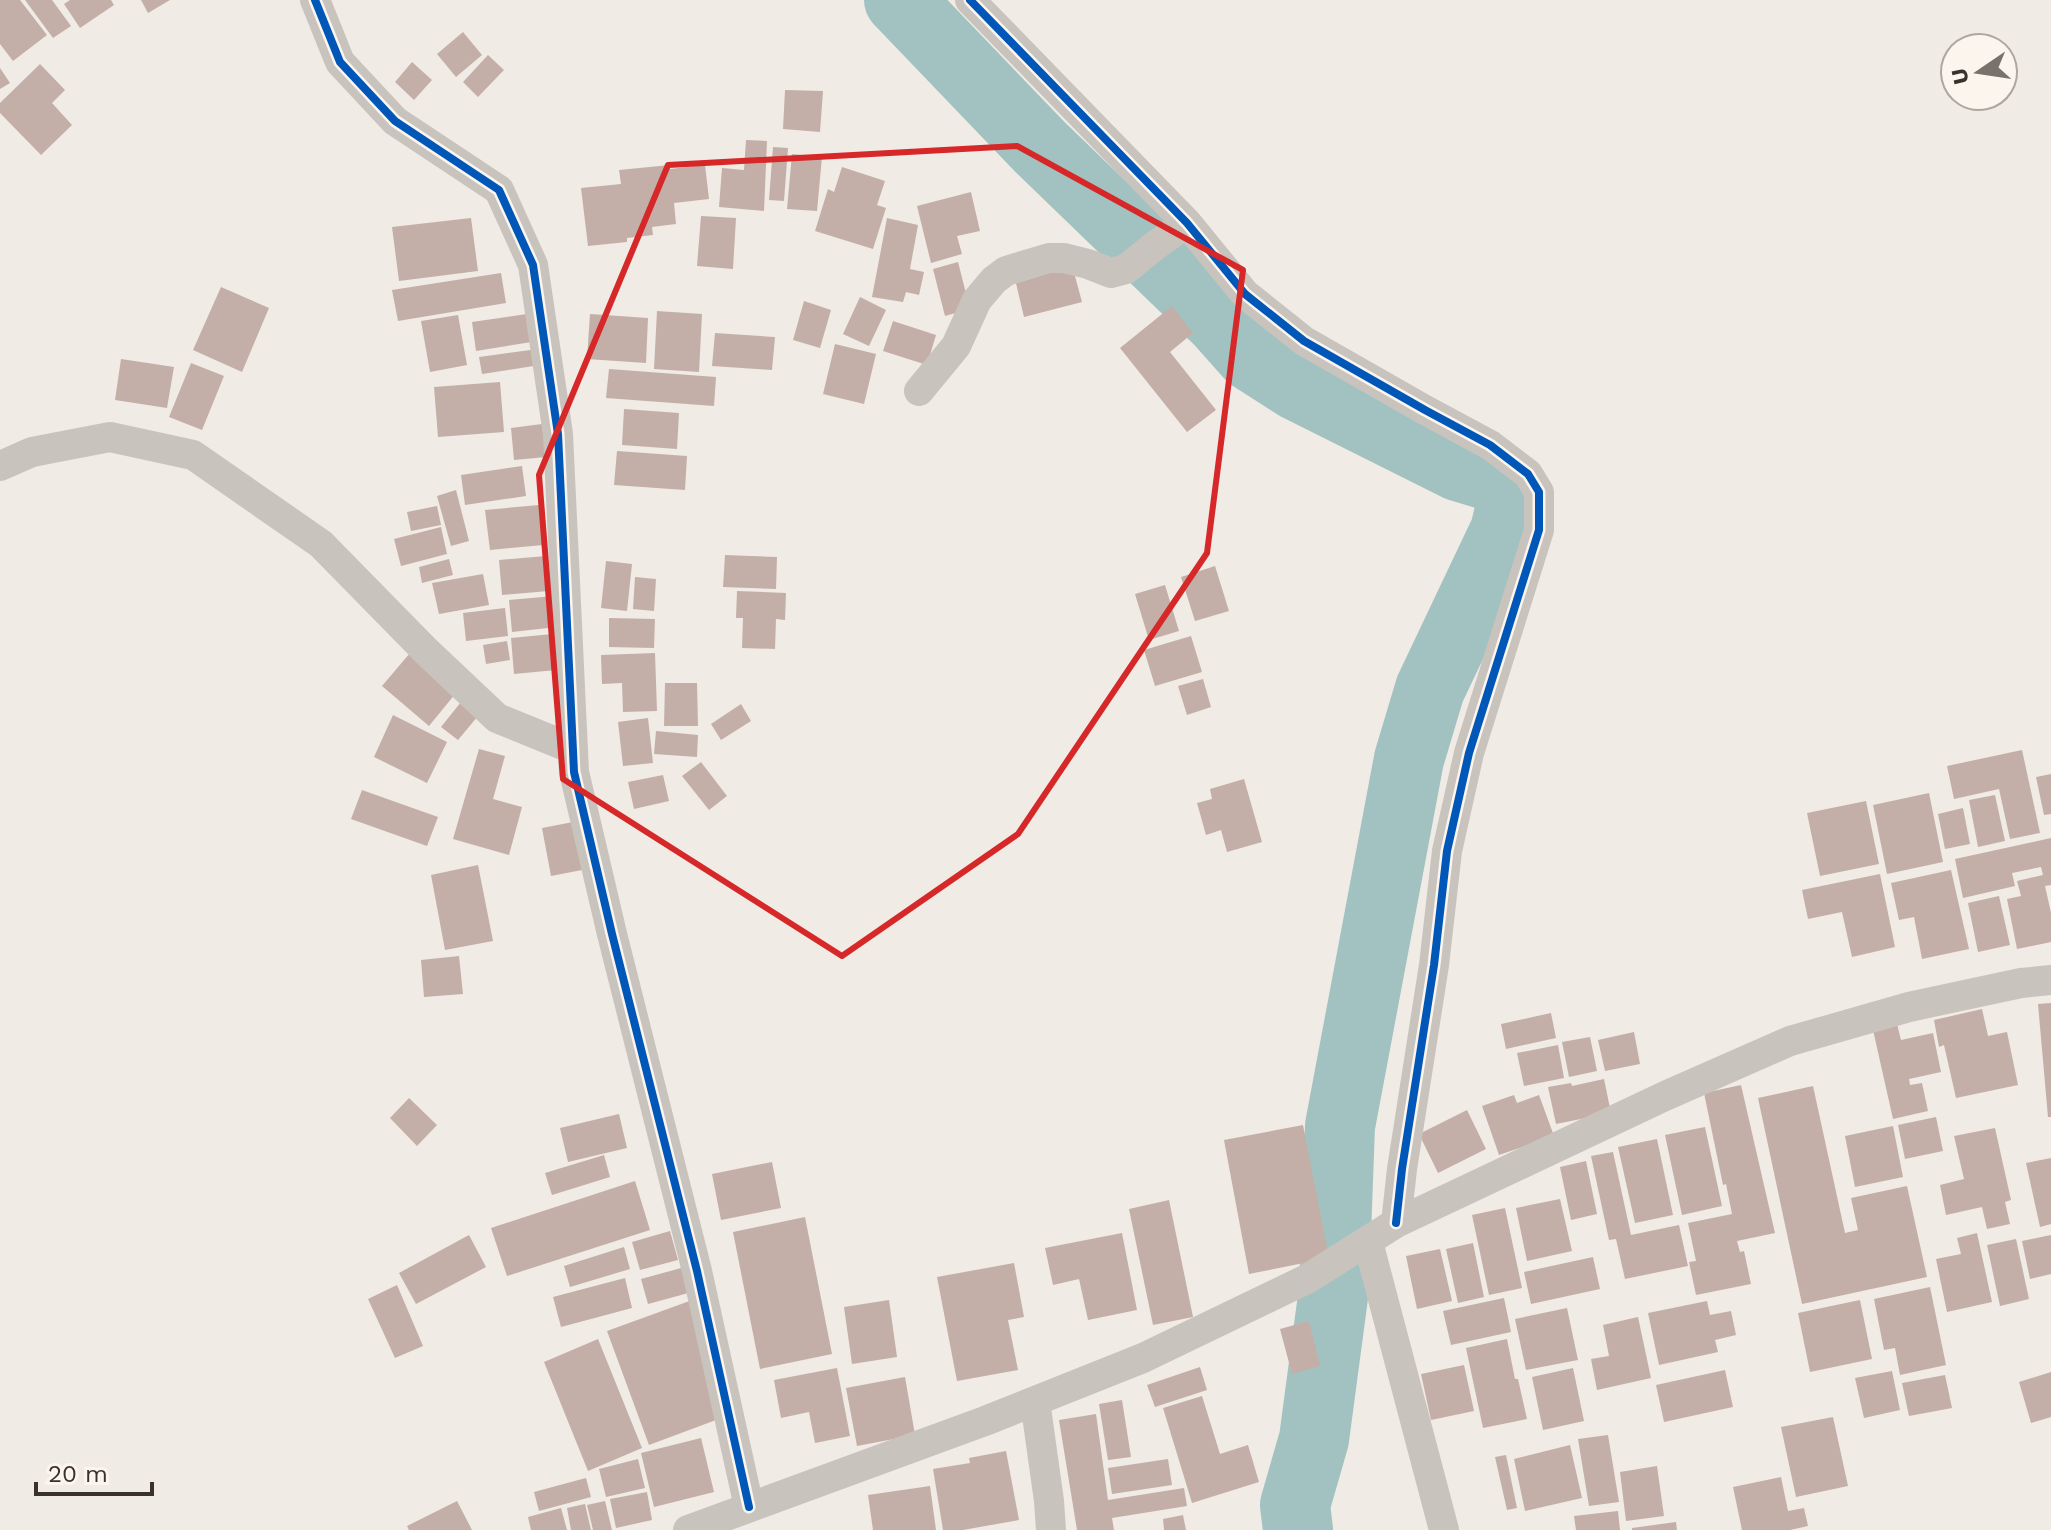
<svg xmlns="http://www.w3.org/2000/svg" width="2051" height="1530" font-family="'Work Sans',sans-serif">
<rect width="100%" height="100%" fill="#f0ebe5"/>
<g fill="none" stroke-linecap="round" stroke-linejoin="round">
<!-- river -->
<path stroke="#a1c2c1" stroke-width="70" d="M899 0 1040 147 1219 320 1251 356 1298 386 1458 466 1494 477 1514 493 1505 531 1430 689 1409 759 1340 1126 1334 1289 1314 1439 1295 1505 1298 1530"/>
</g>
<!-- building -->
<path fill="#c3afa7" d="M0 0H20L47 35 13 61 0 44Z
M25 0H52L71 26 53 38Z
M70 0H111L114 5 80 28 64 4Z
M141 0H170L148 13Z
M463 32 482 55 456 77 437 54Z
M488 55 504 70 478 97 463 82Z
M412 62 432 80 414 100 395 82Z
M40 64 65 90 52 103 72 125 41 155 0 113V103Z
M0 68 10 83 0 89Z
M785 90 823 91 820 132 783 129Z
M746 140 767 141 764 211 719 207 722 168 744 170Z
M773 147 788 148 784 201 769 200Z
M792 154 822 157 817 211 787 209Z
M670 165V169L705 165 709 199 674 203 676 224 652 227 653 235 627 238V242L588 246 581 188 621 184 619 170Z
M842 167 885 181 877 205 886 208 873 249 815 231 828 189 834 192Z
M971 192 980 231 957 236 962 254 931 263 917 206Z
M701 216 736 218 733 269 697 266Z
M471 218 478 271 399 281 392 227Z
M887 218 918 225 910 269 924 272 919 295 906 292 903 302 872 297Z
M958 262 970 309 945 316 933 269Z
M1072 265 1082 302 1024 317 1015 279Z
M501 273 506 303 398 321 392 290Z
M221 287 269 308 242 372 193 350Z
M860 297 886 310 869 346 843 334Z
M804 301 831 310 820 348 793 340Z
M1172 306 1193 333 1170 352 1216 410 1187 432 1120 348Z
M657 311 702 314 699 372 654 369Z
M534 313 538 341 476 351 472 322Z
M590 314 648 318 646 363 587 359Z
M458 315 467 365 430 372 421 321Z
M893 321 936 335 927 365 883 351Z
M715 333 775 337 772 370 712 366Z
M835 344 876 354 864 404 823 394Z
M538 349 540 365 482 374 479 357Z
M121 359 174 367 167 408 115 400Z
M191 363 224 376 202 430 169 417Z
M609 369 716 377 714 406 606 398Z
M500 382 504 432 438 437 434 387Z
M624 409 679 413 677 449 622 445Z
M542 424 546 457 514 460 511 428Z
M617 451 687 456 685 490 614 485Z
M522 466 526 496 465 505 461 475Z
M456 490 469 541 451 546 437 496Z
M539 505 543 545 490 550 485 510Z
M437 506 441 525 411 531 407 512Z
M441 527 447 554 401 566 394 539Z
M725 555 777 557 776 589 723 587Z
M546 556 549 591 502 595 499 560Z
M449 559 453 575 422 583 419 567Z
M606 561 632 564 627 611 601 608Z
M1215 566 1229 611 1195 621 1181 577Z
M483 574 489 605 439 614 432 583Z
M635 577 656 579 654 611 633 609Z
M1165 585 1179 631 1149 640 1135 594Z
M737 591 786 593 785 620 776 619 775 649 742 648 743 618H736Z
M554 596 557 627 512 632 509 600Z
M505 608 508 636 466 641 463 613Z
M609 618 655 619 654 648 609 647Z
M552 634 556 670 514 674 511 638Z
M1191 636 1202 672 1155 686 1144 650Z
M507 641 510 660 486 664 483 645Z
M410 653 456 693 429 726 382 686Z
M655 653 657 711 623 712 622 683 602 684 601 655Z
M1203 679 1211 707 1187 715 1178 686Z
M665 683H697L698 726H664Z
M461 702 478 716 458 740 441 727Z
M741 704 751 721 721 740 711 724Z
M393 715 447 742 427 783 374 757Z
M648 718 653 763 623 766 618 722Z
M656 731 698 735 697 757 654 754Z
M479 749 505 756 493 799 522 807 509 855 453 839Z
M2022 750 2040 833 2010 839 1999 789 1954 799 1947 766Z
M701 762 727 796 709 810 682 776Z
M2051 774V814L2044 815 2036 777Z
M663 775 669 801 634 809 628 782Z
M1244 779 1262 842 1227 852 1221 830 1206 835 1197 803 1212 799 1210 789Z
M362 790 438 817 427 846 351 819Z
M1929 793 1943 862 1887 874 1873 805Z
M1995 795 2005 841 1978 847 1969 800Z
M1866 801 1879 864 1820 876 1807 813Z
M1963 808 1970 844 1945 849 1938 814Z
M573 822 582 870 551 876 542 828Z
M2051 838V885L2045 886 2051 913V942L2017 949 2007 899 2021 896 2017 881 2043 875 2041 867 2012 873 2015 886 1963 898 1955 859Z
M478 865 493 941 445 950 431 875Z
M1951 870 1969 949 1922 959 1914 917 1899 920 1891 883Z
M1880 874 1895 947 1852 957 1842 912 1808 919 1802 890Z
M1999 896 2010 945 1978 952 1968 903Z
M459 956 463 994 424 997 421 960Z
M2051 1003V1117H2048L2038 1004Z
M1982 1009 1988 1036 2007 1032 2018 1085 1956 1098 1944 1045 1939 1047 1934 1020Z
M1551 1013 1556 1038 1506 1049 1501 1024Z
M1897 1024 1901 1040 1933 1033 1941 1072 1909 1079 1910 1085 1922 1083 1928 1111 1893 1119 1873 1030Z
M1634 1032 1640 1064 1605 1071 1598 1040Z
M1590 1037 1597 1071 1569 1077 1562 1042Z
M1558 1045 1564 1078 1524 1086 1517 1053Z
M1604 1079 1611 1113 1556 1124 1548 1087 1571 1083 1572 1086Z
M1741 1085 1775 1233 1737 1241 1740 1252 1744 1251 1751 1284 1696 1295 1689 1262 1696 1261 1688 1223 1732 1214 1726 1184 1723 1185 1704 1093Z
M1813 1086 1845 1233 1858 1230 1851 1198 1907 1186 1927 1277 1802 1304 1758 1098Z
M1514 1095 1517 1103 1539 1095 1554 1136 1499 1155 1482 1106Z
M409 1098 437 1125 417 1146 390 1118Z
M1467 1110 1486 1149 1438 1173 1419 1134Z
M619 1114 627 1148 568 1162 560 1128Z
M1936 1117 1943 1151 1905 1159 1898 1125Z
M1303 1125 1329 1258 1249 1274 1224 1140Z
M1893 1126 1903 1177 1855 1187 1845 1136Z
M1705 1127 1722 1206 1682 1215 1665 1135Z
M1995 1128 2011 1200 2005 1202 2010 1224 1987 1229 1982 1207 1946 1215 1940 1185 1964 1179 1954 1136Z
M1657 1139 1673 1215 1635 1223 1618 1147Z
M1613 1152 1631 1235 1679 1225 1688 1266 1625 1279 1616 1239 1609 1240 1591 1156Z
M604 1155 610 1177 552 1195 545 1173Z
M2051 1158V1224L2040 1227 2026 1163Z
M1586 1161 1597 1214 1571 1220 1560 1167Z
M772 1162 781 1208 721 1220 712 1174Z
M635 1181 650 1230 507 1276 491 1228Z
M1560 1199 1572 1251 1527 1261 1516 1208Z
M1169 1200 1193 1317 1153 1325 1129 1209Z
M1505 1208 1522 1288 1489 1295 1472 1215Z
M805 1217 832 1354 760 1369 733 1232Z
M670 1231 678 1260 640 1270 632 1242Z
M1122 1233 1137 1310 1088 1320 1079 1279 1053 1285 1045 1248Z
M1977 1233 1992 1302 1947 1312 1936 1259 1961 1254 1957 1238Z
M469 1235 486 1267 416 1304 399 1273Z
M2051 1235V1274L2030 1279 2022 1241Z
M2016 1239 2029 1299 2000 1306 1987 1245Z
M1473 1243 1484 1297 1458 1303 1446 1249Z
M624 1247 630 1269 570 1287 564 1266Z
M1440 1249 1452 1301 1417 1309 1406 1256Z
M1593 1257 1600 1289 1531 1304 1524 1272Z
M1014 1263 1024 1317 1008 1320 1018 1370 957 1381 937 1277Z
M685 1267 692 1292 648 1304 641 1279Z
M625 1278 632 1308 561 1327 553 1297Z
M397 1285 423 1346 395 1358 368 1299Z
M1930 1287 1946 1365 1900 1375 1895 1348 1884 1350 1874 1299Z
M1504 1298 1511 1332 1451 1345 1443 1311Z
M695 1299 716 1420 649 1445 607 1331Z
M889 1300 897 1357 852 1364 844 1307Z
M1860 1300 1872 1359 1810 1372 1798 1313Z
M1707 1301 1710 1315 1731 1311 1736 1335 1715 1340 1718 1352 1659 1365 1648 1313Z
M1567 1308 1578 1360 1526 1370 1515 1319Z
M1638 1317 1651 1378 1597 1390 1591 1359 1609 1356 1603 1325Z
M1309 1321 1320 1366 1292 1374 1280 1329Z
M598 1339 642 1448 588 1471 544 1362Z
M1507 1339 1515 1379H1518L1527 1419 1483 1428 1466 1348Z
M1464 1365 1474 1411 1431 1420 1421 1374Z
M1200 1367 1207 1390 1155 1407 1147 1385Z
M837 1368 850 1436 815 1443 809 1412 781 1418 774 1380Z
M1573 1368 1584 1421 1543 1430 1532 1377Z
M1725 1370 1733 1407 1664 1422 1656 1385Z
M1892 1371 1900 1410 1864 1418 1855 1378Z
M2051 1372V1417L2031 1423 2019 1382Z
M1945 1375 1952 1408 1909 1416 1902 1383Z
M905 1377 915 1435 857 1446 846 1388Z
M1202 1396 1220 1454 1248 1445 1259 1482 1192 1503 1163 1408Z
M1122 1400 1131 1457 1108 1460 1099 1404Z
M1096 1414 1108 1500 1184 1488 1187 1506 1112 1518 1114 1530H1077L1059 1420Z
M1833 1417 1848 1486 1796 1497 1781 1427Z
M1608 1435 1619 1502 1589 1506 1578 1439Z
M701 1438 714 1492 654 1507 641 1453Z
M1570 1445 1582 1498 1525 1511 1514 1459Z
M1006 1451 1019 1520 963 1530H943L933 1469 970 1463 969 1458Z
M1506 1455 1517 1508 1507 1510 1495 1457Z
M638 1459 645 1488 606 1497 599 1469Z
M1168 1459 1172 1485 1112 1494 1108 1468Z
M1657 1466 1664 1516 1626 1521 1620 1472Z
M1781 1477 1788 1511 1804 1508 1808 1526 1790 1530H1742L1733 1487Z
M586 1478 591 1497 539 1511 534 1492Z
M930 1486 936 1530H873L868 1495Z
M647 1492 652 1520 616 1528 610 1499Z
M457 1501 472 1530H409L407 1526Z
M605 1501 612 1530H593L587 1505Z
M585 1504 591 1530H571L567 1508Z
M561 1508 567 1530H531L528 1517Z
M1618 1511 1620 1530H1576L1574 1516Z
M1183 1515 1186 1530H1164L1163 1519Z
M1676 1522 1677 1530H1632V1528Z"/>
<g fill="none" stroke-linecap="round" stroke-linejoin="round">
<!-- street -->
<path stroke="#c9c3be" stroke-width="30" d="M315 0 340 62 395 121 499 190 533 265 558 434 574 772 612 934 697 1271 749 1507
M970 0 1187 223 1245 294 1304 341 1425 410 1490 445 1528 474 1539 492V530L1469 753 1447 851 1434 965 1402 1169 1396 1223
M919 391 956 346 977 300 994 280 1006 271 1049 258H1064L1088 264 1111 273 1126 269 1157 244 1187 223
M0 466 32 452 110 437 193 455 321 544 426 651 497 718 573 749
M1368 1242 1444 1530
M1035 1401 1049 1501 1051 1530
M688 1530 985 1421 1143 1358 1307 1279 1396 1223 1665 1096 1790 1041 1909 1007 2021 983 2051 980"/>
<!-- cycleway casing -->
<g stroke="#fbf5ee" stroke-width="13">
<path id="cycleway" d="M315 0 340 62 395 121 499 190 533 265 558 434 574 772 612 934 697 1271 749 1507
M970 0 1187 223 1245 294 1304 341 1425 410 1490 445 1528 474 1539 492V530L1469 753 1447 851 1434 965 1402 1169 1396 1223"/>
</g>
<!-- cycleway -->
<use href="#cycleway" stroke="#0057b8" stroke-width="8"/>
</g>
<!-- marked area -->
<path fill="none" stroke="#d62828" stroke-width="6" stroke-linejoin="round" d="M1017 146 1243 270 1207 553 1018 834 842 956 563 779 539 475 668 165Z"/>
<!-- north arrow -->
<g transform="translate(1979 72) rotate(257)"><circle r="38" fill="#fbf5ee" stroke="#aea6a0" stroke-width="2"/>
<path d="M0-6L14 30L0 20L-14 30Z" fill="#7a716c"/>
<text y="-12" font-size="22" font-weight="bold" text-anchor="middle" fill="#3b302b">U</text>
</g>
<!-- scale -->
<path d="M36 1482v12h116v-12" fill="none" stroke="#3b302b" stroke-width="4"/>
<text x="48" y="1482" font-size="24" fill="#3b302b" stroke="#fbf5ee" stroke-width="6" paint-order="stroke">20 m</text>
</svg>
